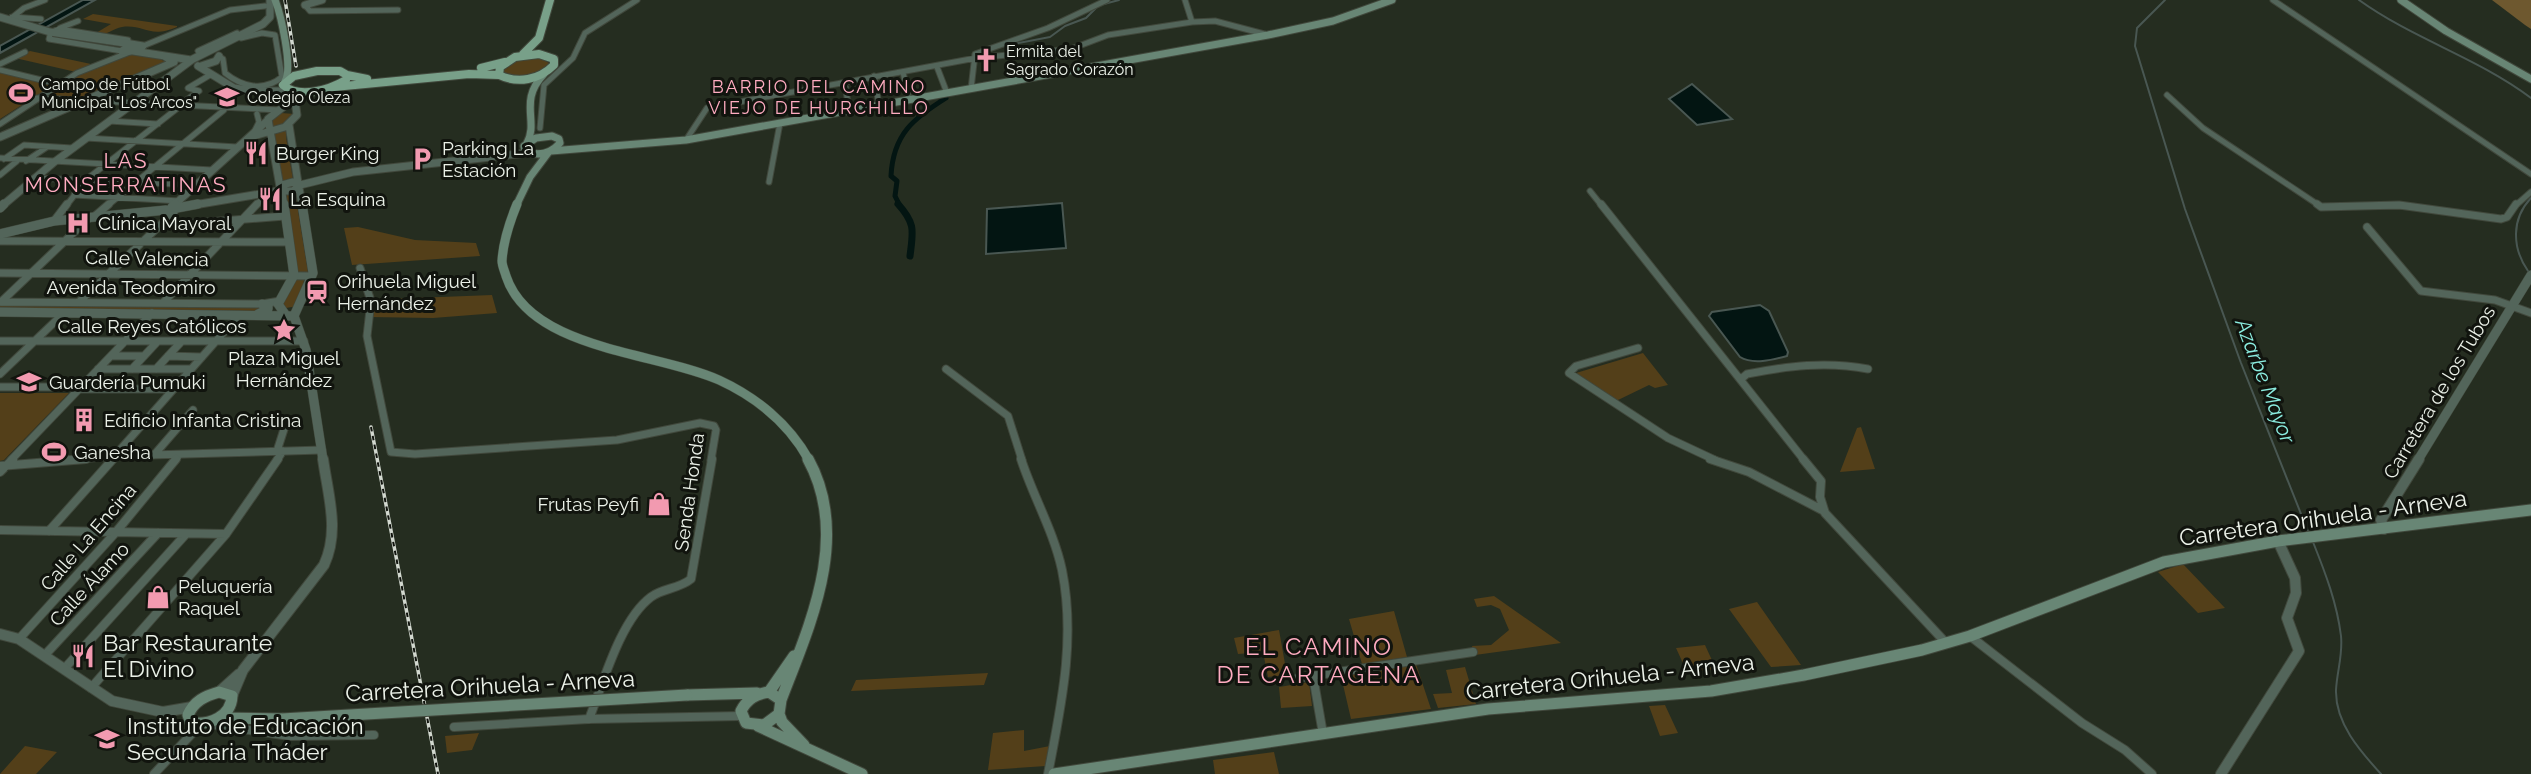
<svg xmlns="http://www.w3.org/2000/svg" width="2531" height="774" font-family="Raleway,sans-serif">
<rect width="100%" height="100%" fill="#252d20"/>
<!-- green -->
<path fill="#533f19" d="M93 14 177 26V27C149 39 144 24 122 27 111 29 111 35 96 33L111 24 83 19Z
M30 51 91 64 76 72 15 58Z
M132 53 154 56 166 62 81 100 44 97 74 76Z
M536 56 549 63C538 79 521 77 504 73V68L511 62Z
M0 72 53 85 0 119Z
M281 113 295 114 286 124V137L308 272H306L298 306 280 309 295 280 271 118Z
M358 227 415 240 476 243 480 256 352 265 344 228Z
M492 295 497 313 433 318 368 317 364 300Z
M0 304 262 306 261 311 0 310Z
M1643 353 1668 385 1655 388 1649 385 1616 401 1576 373Z
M0 393H69L4 460 0 461Z
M1861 427 1875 469 1840 472 1857 428Z
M2183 564 2225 608 2198 613 2158 572Z
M1494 596 1561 643 1475 655 1472 646 1491 645 1509 630 1500 609 1491 605 1477 607 1474 599Z
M1757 602 1801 665 1771 667 1729 609Z
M1394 611 1407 657 1362 664 1349 619Z
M1279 630 1287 675 1268 677 1263 652 1238 654 1234 638Z
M1705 645 1716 669 1687 672 1676 648Z
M1416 664 1431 709 1351 719 1341 676Z
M1465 667 1476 704 1438 708 1433 694 1452 693 1446 670Z
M988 673 984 685 851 691 856 680Z
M1309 682 1312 706 1281 708 1279 687Z
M1665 705 1678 733 1660 736 1649 706Z
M1024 730V751L1050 746 1046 766 988 770 993 733Z
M479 733 472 750 447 753 445 736Z
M25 746 57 752 36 774H0Z
M1274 752 1279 774H1215L1213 760Z"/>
<!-- forest -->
<path fill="#6e582f" d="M2492 0H2531V29L2525 25Z"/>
<!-- water -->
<path fill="#031512" stroke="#495752" stroke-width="2" d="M83 0H95L0 53V46Z
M1692 84 1732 119 1697 125 1669 99Z
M1062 203 1066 248 986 254 987 209Z
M1760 305 1769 311 1788 352 1787 356C1772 360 1753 365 1740 357L1709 316 1712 312Z"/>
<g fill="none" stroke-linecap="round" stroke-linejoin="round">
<!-- stream -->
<path stroke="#495752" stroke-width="2" d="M2165 0 2137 28 2135 46 2185 209 2241 363 2309 534
M2359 0C2413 39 2478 58 2531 98
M1104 4 1119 0
M1008 45 1050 37 1065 26 1086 18 1096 8
M2528 271C2512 248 2511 219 2531 198
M2313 542C2325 572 2337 603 2341 636 2343 655 2337 671 2336 690 2335 723 2360 751 2381 774"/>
<!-- canal-far1 -->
<path stroke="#031512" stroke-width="5" d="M900 206 895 196 897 181 891 176C893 134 914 118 946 98"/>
<!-- canal -->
<path stroke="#031512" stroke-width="7" d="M898 204C916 224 913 231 910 256"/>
<!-- minor-far2 casing -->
<g stroke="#41483c" stroke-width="7">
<path id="minor-far2" d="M2273 0 2531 174
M305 5 310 11 398 10
M12 17 41 19
M9 20 24 8 45 0
M1192 22 1215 21 1268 35
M60 28 78 21
M52 32 59 29 128 40
M50 35 49 39 122 51
M143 46 230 10 265 6
M201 55 198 51 237 33
M219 57 223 59 225 73C242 87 264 92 282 77L275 35 262 33 241 38
M0 64 25 52
M937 67 947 93
M0 70 58 84
M903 72 909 100
M874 76 879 105
M845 83 849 111
M971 89 975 54 1048 28 1107 0
M2167 95 2203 128 2320 206
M37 98 280 110
M178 106 199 91 188 88 210 75
M109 121 158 124
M0 124 77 73 130 52
M540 128 544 85 573 58 585 33 637 0
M255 130 259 122 257 114
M86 138 237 147
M686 140 707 108 976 58 1071 49 1108 35 1192 22 1185 0
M0 158 212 170
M4 159 24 145 72 148
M26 161 47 147
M0 175 17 161
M34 178 197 185
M769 182 780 123
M1590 191 1602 206
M74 195 180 201
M66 206 87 179 179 107
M107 206 224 110
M255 206 268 193
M2355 206H2407
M2515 206 2531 192"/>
</g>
<!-- minor-far1 casing -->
<g stroke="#41483c" stroke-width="9">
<path id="minor-far1" d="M1601 204 1804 460
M2317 204 2321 207 2399 205 2501 219 2507 217 2516 204
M95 216 109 204
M54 221 67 204
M157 226 285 216
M2367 227 2421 291 2495 300 2531 313
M0 241 288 242
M360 268 371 301 367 336 391 452 415 454 617 440 700 423 714 426 716 430 711 460
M0 273 312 276
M0 302 262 304 280 301
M1 302 90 217
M79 302 174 212
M163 303 257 204
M0 341H304
M1638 348 1576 366 1569 373 1668 438 1715 460
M111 356H144
M168 356 202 357
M98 369H191
M132 369 157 342
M156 369 181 342
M946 369 1008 416 1022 460
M0 374 64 313
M1741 379 1747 374C1788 366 1826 361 1868 369
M0 387H80
M79 389H174
M277 451 286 423
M154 455 193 410
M11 460 152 313
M66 460 115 456 322 450
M111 460 239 315
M175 460 179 455
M277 460 283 451"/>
</g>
<!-- minor casing -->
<g stroke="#41483c" stroke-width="10">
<path id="minor" d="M1021 459C1033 496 1054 532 1062 570 1076 640 1061 706 1048 774
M1710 459 1749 472 1824 511
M1803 459 1821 481 1820 497 1825 513 1946 643
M0 466 86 459
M0 472 13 459
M0 530 226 534
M49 531 113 459
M1970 636 2082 723 2125 750 2152 774
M19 639 116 532 176 459
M44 656 158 533
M64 669 186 534
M1313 676 1323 734
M1298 678 1473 652
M91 688 226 534 278 459
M589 719C603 684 620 620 651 597 663 588 679 589 691 579L712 459
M208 724 290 736 374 735
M454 727 589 719 741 716
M154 774 201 724"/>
</g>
<!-- tertiary-far2 casing -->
<g stroke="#41483c" stroke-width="9">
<path id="tertiary-far2" d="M305 5 322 0
M0 17 50 32 131 44
M131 44 143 46 133 51H122Z
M133 51 191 60
M198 66 234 88 255 91H290
M201 66 216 61 219 56
M289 125 298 183
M0 137 174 62 164 56
M250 137 285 127 297 115 295 101 311 92
M293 182 300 185 293 191H278L282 185Z
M300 185 353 172 527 153
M280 187 268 119 292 100V91
M299 187 302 206
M282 193 284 206
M2 206 53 163 193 59 263 24 270 17V0
M173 206 268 120
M188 206 278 191"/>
</g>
<!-- tertiary-far1 casing -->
<g stroke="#41483c" stroke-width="10">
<path id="tertiary-far1" d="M284 204 294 275 278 304 285 314
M172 207 175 204
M0 208 4 204
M177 208 198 204
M0 234 54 221 166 210
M0 312 294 316
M258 314 268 309V306L262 304
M294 316 313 273 302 204
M294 316 306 350 323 460
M2418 460 2531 275"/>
</g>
<!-- tertiary casing -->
<g stroke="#41483c" stroke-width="12">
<path id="tertiary" d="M2384 529 2381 520 2419 459
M0 634 19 639 112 701 163 712 192 707
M219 692 239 674
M232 696 243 670 324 565C340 531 328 495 323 459
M2221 774 2299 651 2287 618 2296 593 2295 578 2278 541"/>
</g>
<!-- secondary-far2 casing -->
<g stroke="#41483c" stroke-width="9">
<path id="secondary-far2" d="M275 0C281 15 293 68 285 81
M2401 0 2446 31 2531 79
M552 136 559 139 560 143C550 154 539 157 525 151L524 146 536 138Z
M527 143C539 121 518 101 544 74
M551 151 686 140 1268 35 1333 21 1392 0
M516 206 530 177 548 153"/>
</g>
<!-- secondary-far1 casing -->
<g stroke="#41483c" stroke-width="10">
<path id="secondary-far1" d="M517 204C510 221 503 243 502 261 502 266 505 272 506 276 530 350 657 352 719 380 756 397 789 424 809 460"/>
</g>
<!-- secondary casing -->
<g stroke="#41483c" stroke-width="13">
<path id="secondary" d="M219 692 232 696C231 717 210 725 191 723L188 715C194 701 205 696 219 692Z
M769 692 781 700 779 714 764 725 746 723 741 711C747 699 756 694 769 692Z
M769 692 794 656
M687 695 757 693
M781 700C810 624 851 537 808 459
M779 714 782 722 804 745
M220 718 282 719
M758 726 862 774
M1054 774 1488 709 1711 691 1804 675 1922 650 1970 636 2164 562 2278 541 2531 510"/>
</g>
<!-- primary casing -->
<g stroke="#41483c" stroke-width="10">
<path id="primary" d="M523 54 539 38 550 0
M539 54 554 59V65C539 80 518 84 499 75L500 67 515 57Z
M481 68 505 62
M317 71H340L347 75 346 80C329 90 299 99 283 85L294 76Z
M347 75 367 79
M334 87 469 74 499 75"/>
</g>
<!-- minor-far2 -->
<use href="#minor-far2" stroke="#53655a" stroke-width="5"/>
<!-- minor-far1 -->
<use href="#minor-far1" stroke="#53655a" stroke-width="7"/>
<!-- minor -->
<use href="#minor" stroke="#53655a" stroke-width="8"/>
<!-- tertiary-far2 -->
<use href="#tertiary-far2" stroke="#53655a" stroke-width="7"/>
<!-- tertiary-far1 -->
<use href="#tertiary-far1" stroke="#53655a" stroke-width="9"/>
<!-- tertiary -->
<use href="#tertiary" stroke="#53655a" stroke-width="10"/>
<!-- secondary-far2 -->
<use href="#secondary-far2" stroke="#688675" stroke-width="7"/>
<!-- secondary-far1 -->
<use href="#secondary-far1" stroke="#688675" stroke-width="9"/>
<!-- secondary -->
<use href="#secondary" stroke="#688675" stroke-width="11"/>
<!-- primary -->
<use href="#primary" stroke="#78a089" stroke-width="8"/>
<!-- rail casing -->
<g stroke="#d2d8cf" stroke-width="3.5">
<path id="rail" d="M285 0 296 66
M371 427 438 774"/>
</g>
<!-- rail -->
<use href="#rail" stroke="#11140e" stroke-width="2" stroke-dasharray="4.5" stroke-linecap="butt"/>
<!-- secondary-bridge casing -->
<g stroke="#41483c" stroke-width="13" stroke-linecap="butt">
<path id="secondary-bridge" d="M282 719 687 695"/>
</g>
<!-- secondary-bridge -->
<use href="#secondary-bridge" stroke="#688675" stroke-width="11"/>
</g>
<!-- icons -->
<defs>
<g id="church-bare" transform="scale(1.89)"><path d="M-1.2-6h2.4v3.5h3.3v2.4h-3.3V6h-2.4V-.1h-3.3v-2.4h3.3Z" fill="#f29ab0" stroke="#11140e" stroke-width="2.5" paint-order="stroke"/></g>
<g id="stadium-bare" transform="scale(1.89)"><path d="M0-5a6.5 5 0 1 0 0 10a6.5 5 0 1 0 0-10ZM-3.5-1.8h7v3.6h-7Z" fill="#f29ab0" stroke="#11140e" stroke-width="2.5" paint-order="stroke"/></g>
<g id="school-bare" transform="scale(1.89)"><path d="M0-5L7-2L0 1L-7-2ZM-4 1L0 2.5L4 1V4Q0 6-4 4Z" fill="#f29ab0" stroke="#11140e" stroke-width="2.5" paint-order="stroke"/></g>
<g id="restaurant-bare" transform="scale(1.89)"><path d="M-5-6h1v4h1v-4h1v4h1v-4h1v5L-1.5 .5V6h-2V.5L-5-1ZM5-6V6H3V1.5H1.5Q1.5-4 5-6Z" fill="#f29ab0" stroke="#11140e" stroke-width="2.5" paint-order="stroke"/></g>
<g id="parking-bare" transform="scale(1.89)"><path d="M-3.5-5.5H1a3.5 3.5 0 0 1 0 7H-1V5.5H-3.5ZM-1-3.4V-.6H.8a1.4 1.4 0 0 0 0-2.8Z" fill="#f29ab0" stroke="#11140e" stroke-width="2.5" paint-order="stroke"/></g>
<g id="hospital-bare" transform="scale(1.89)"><path d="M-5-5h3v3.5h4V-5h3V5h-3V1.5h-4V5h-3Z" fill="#f29ab0" stroke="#11140e" stroke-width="2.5" paint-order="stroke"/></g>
<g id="station-bare" transform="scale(1.89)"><path d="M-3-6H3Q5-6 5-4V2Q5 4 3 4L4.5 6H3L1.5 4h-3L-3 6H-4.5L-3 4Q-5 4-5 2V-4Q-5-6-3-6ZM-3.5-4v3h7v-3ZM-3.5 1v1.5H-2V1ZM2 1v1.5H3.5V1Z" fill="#f29ab0" stroke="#11140e" stroke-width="2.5" paint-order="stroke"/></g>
<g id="sight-bare" transform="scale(1.89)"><path d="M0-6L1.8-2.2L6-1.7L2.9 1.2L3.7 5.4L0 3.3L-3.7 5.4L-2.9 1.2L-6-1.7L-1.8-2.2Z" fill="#f29ab0" stroke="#11140e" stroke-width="2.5" paint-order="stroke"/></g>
<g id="building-bare" transform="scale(1.89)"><path d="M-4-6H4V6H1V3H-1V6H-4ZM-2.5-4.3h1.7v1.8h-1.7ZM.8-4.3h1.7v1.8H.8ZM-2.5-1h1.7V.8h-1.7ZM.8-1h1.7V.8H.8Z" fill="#f29ab0" stroke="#11140e" stroke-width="2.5" paint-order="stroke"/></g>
<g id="shop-bare" transform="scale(1.89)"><path d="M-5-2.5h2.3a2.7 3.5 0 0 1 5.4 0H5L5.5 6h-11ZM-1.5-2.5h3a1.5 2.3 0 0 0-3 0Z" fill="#f29ab0" stroke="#11140e" stroke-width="2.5" paint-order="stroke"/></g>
</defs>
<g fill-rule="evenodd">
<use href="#church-bare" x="986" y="60"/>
<use href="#stadium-bare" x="21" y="93"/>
<use href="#school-bare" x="227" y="97"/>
<use href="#restaurant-bare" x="256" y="153"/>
<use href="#parking-bare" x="422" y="159"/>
<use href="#restaurant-bare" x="270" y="199"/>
<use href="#hospital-bare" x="78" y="223"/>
<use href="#station-bare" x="317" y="292"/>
<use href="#sight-bare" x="284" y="330"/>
<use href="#school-bare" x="29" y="382"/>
<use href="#building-bare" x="84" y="420"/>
<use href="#stadium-bare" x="54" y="452"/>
<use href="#shop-bare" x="659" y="504"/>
<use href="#shop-bare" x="158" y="597"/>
<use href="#restaurant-bare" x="83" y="656"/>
<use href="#school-bare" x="107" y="739"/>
</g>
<g text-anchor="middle" stroke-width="6" stroke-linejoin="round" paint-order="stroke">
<!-- far-poi labels -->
<g font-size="16" fill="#ebf1e8" stroke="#11140e" text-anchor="start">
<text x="1006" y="57">Ermita del<tspan x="1006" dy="18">Sagrado Corazón</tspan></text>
<text x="41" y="90">Campo de Fútbol<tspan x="41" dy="18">Municipal "Los Arcos"</tspan></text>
<text x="247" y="103">Colegio Oleza</text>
</g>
<!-- far-neighbourhood labels -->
<g font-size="18" letter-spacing="2" fill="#ffacc1" stroke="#11140e">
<text x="819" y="93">BARRIO DEL CAMINO<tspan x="819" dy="21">VIEJO DE HURCHILLO</tspan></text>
</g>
<!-- poi labels -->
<g font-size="19" fill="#ebf1e8" stroke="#11140e" text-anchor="start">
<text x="442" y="155">Parking La<tspan x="442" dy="22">Estación</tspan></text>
<text x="276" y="160">Burger King</text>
<text x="290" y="206">La Esquina</text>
<text x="98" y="230">Clínica Mayoral</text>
<text x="337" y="288">Orihuela Miguel<tspan x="337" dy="22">Hernández</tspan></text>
<text x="284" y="365" text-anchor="middle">Plaza Miguel<tspan x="284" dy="22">Hernández</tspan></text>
<text x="49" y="389">Guardería Pumuki</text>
<text x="104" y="427">Edificio Infanta Cristina</text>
<text x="74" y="459">Ganesha</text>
<text x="639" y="511" text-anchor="end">Frutas Peyfi</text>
<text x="178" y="593">Peluquería<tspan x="178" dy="22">Raquel</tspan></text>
</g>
<!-- street labels -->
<g font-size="19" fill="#ebf1e8" stroke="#11140e">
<text transform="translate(147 258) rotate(1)" y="7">Calle Valencia</text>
<text x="131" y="294">Avenida Teodomiro</text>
<text x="152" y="333">Calle Reyes Católicos</text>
<text transform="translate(2439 392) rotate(-59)" y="7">Carretera de los Tubos</text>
<text transform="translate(689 492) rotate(-82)" y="7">Senda Honda</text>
<text transform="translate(88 537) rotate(-49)" y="7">Calle La Encina</text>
<text transform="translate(89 584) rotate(-47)" y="7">Calle Álamo</text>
</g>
<!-- neighbourhood labels -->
<g font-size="21" letter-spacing="2" fill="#ffacc1" stroke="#11140e">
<text x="126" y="168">LAS<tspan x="126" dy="24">MONSERRATINAS</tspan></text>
</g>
<!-- water labels -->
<g font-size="21" font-style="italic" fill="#8bede0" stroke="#11140e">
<text transform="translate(2265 381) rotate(69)" y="7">Azarbe Mayor</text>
</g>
<!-- near-street labels -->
<g font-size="23" fill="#ebf1e8" stroke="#11140e">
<text transform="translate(2323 518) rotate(-8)" y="8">Carretera Orihuela - Arneva</text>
<text transform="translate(1610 677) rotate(-6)" y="8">Carretera Orihuela - Arneva</text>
<text transform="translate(490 686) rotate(-3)" y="8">Carretera Orihuela - Arneva</text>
</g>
<!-- near-poi labels -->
<g font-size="23" fill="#ebf1e8" stroke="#11140e" text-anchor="start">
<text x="103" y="651">Bar Restaurante<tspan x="103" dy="26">El Divino</tspan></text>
<text x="127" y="734">Instituto de Educación<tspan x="127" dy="26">Secundaria Tháder</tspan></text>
</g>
<!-- near-neighbourhood labels -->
<g font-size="24" letter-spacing="2" fill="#ffacc1" stroke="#11140e">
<text x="1319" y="655">EL CAMINO<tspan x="1319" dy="28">DE CARTAGENA</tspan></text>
</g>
</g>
</svg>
